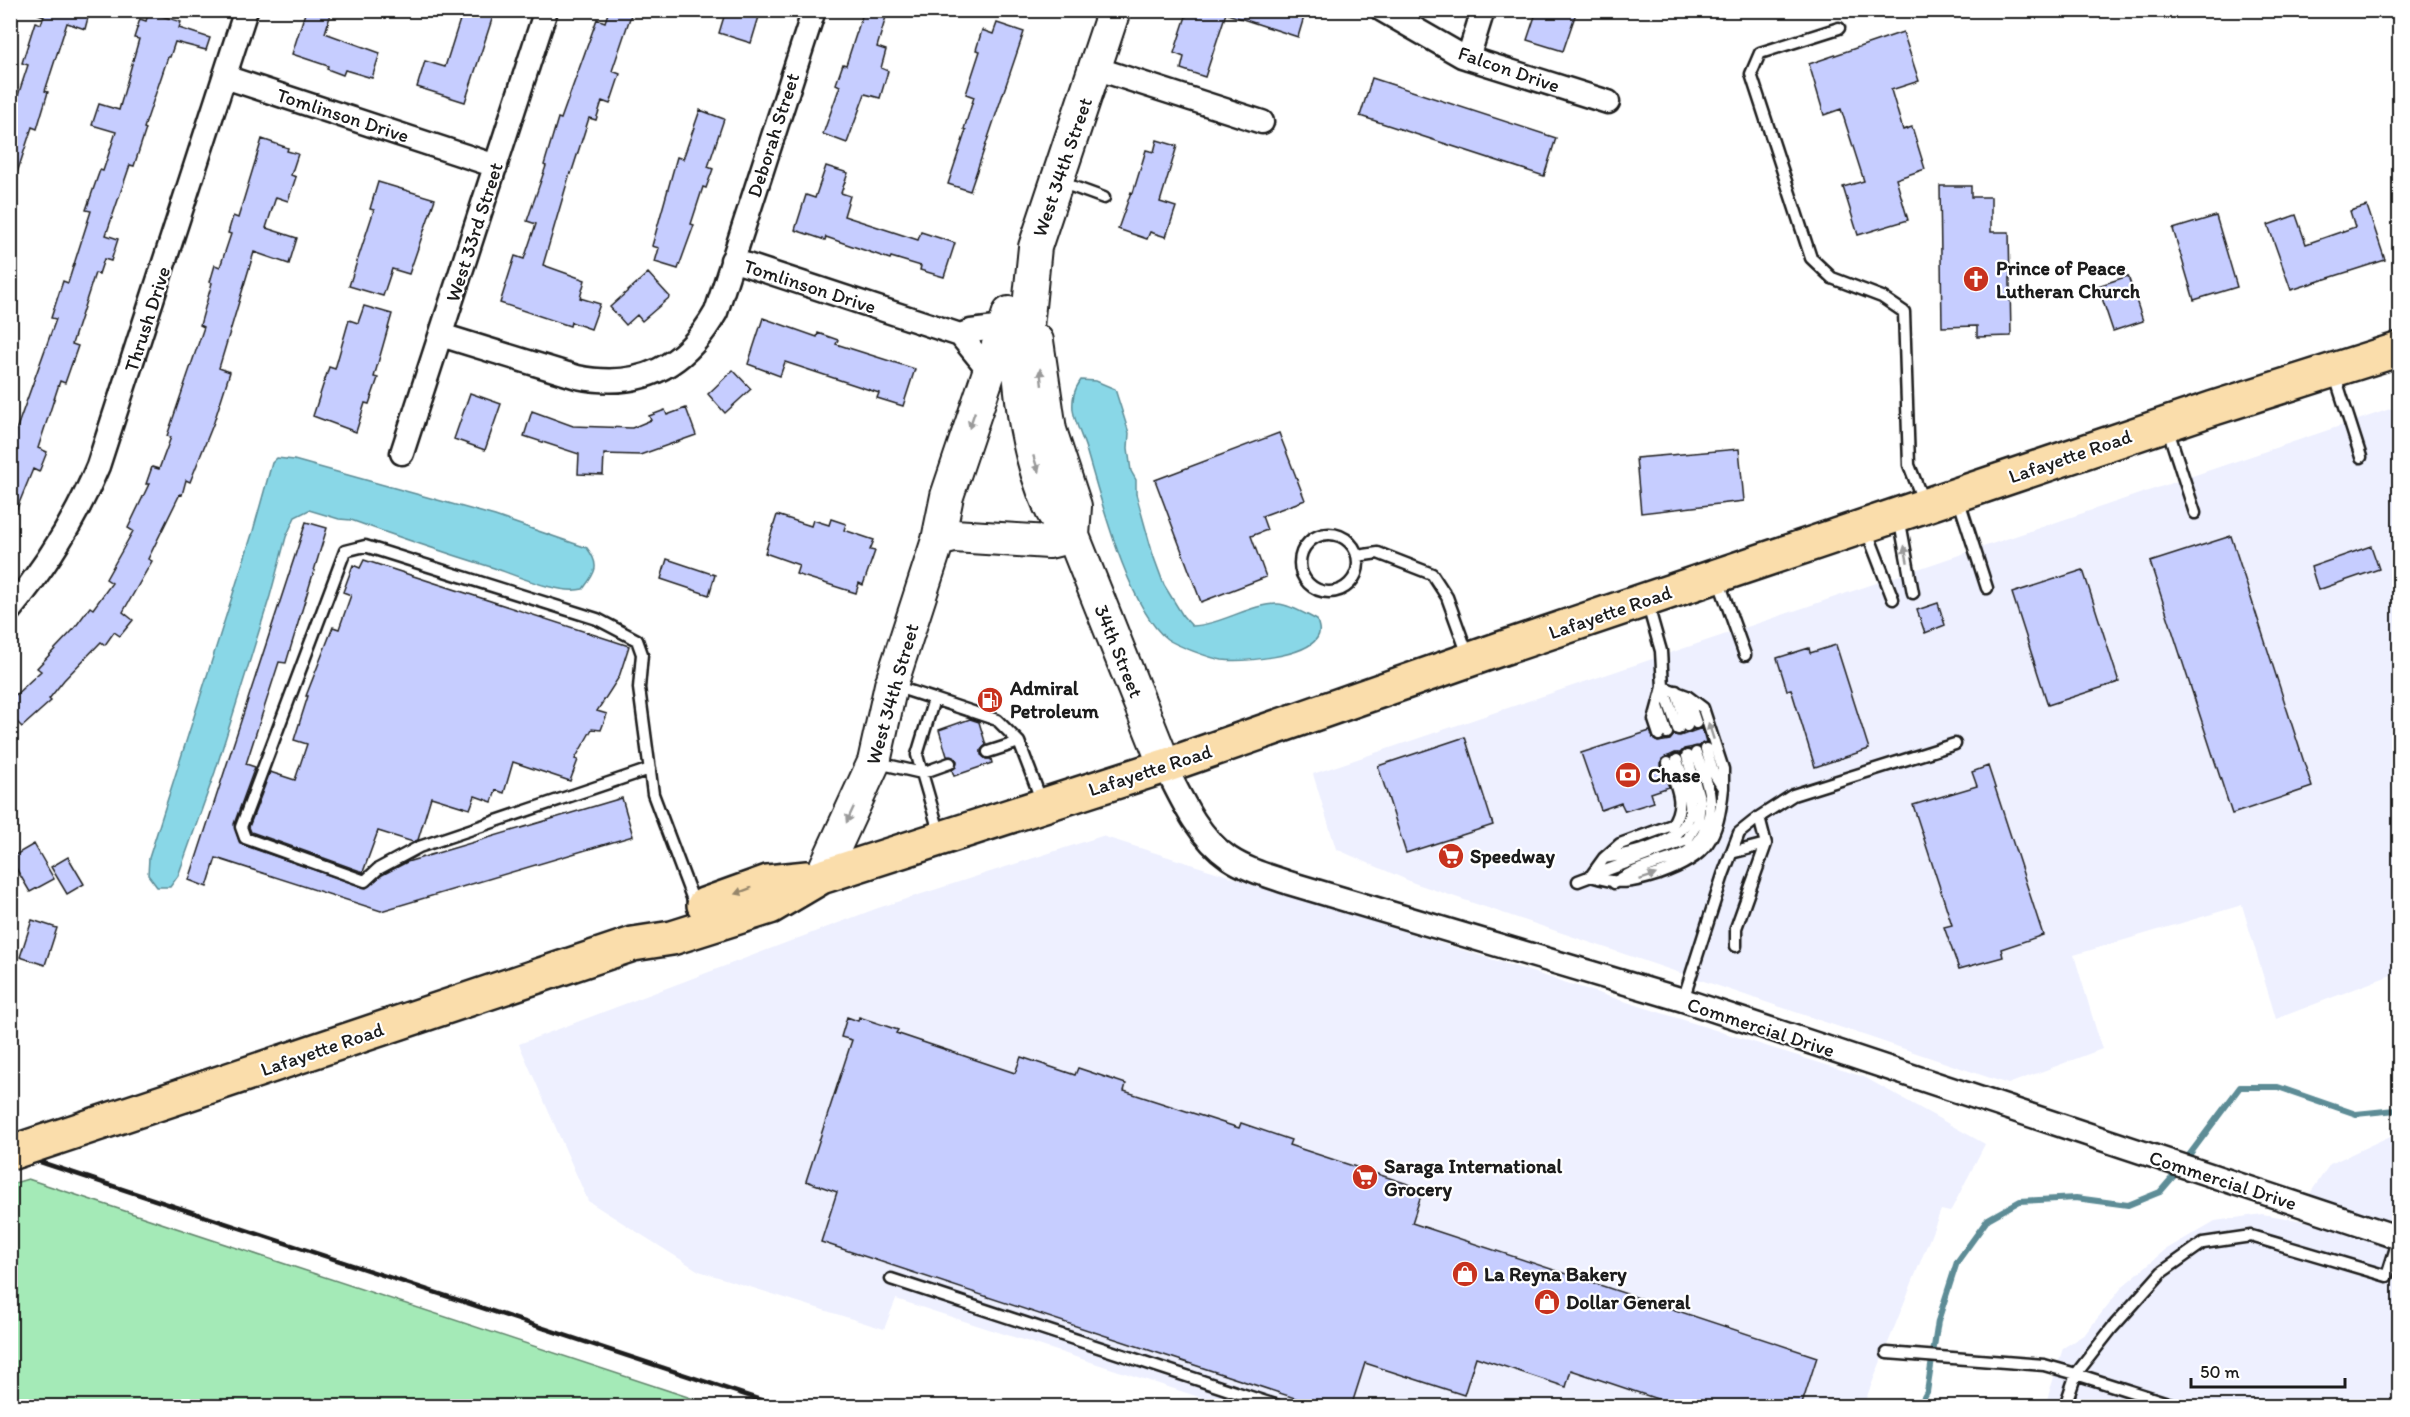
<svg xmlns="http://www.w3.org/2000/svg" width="2410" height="1417" font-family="Itim,sans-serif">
<rect width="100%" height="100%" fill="#fff"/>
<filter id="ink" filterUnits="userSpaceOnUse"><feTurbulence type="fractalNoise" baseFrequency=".0167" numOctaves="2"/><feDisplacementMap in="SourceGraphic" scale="12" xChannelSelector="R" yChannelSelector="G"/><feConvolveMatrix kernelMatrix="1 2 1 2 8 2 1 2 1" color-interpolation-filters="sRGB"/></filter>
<g filter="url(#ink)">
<!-- built -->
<path fill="#eef0ff" d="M2399 406V972L2276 1019 2242 905 2074 955 2102 1049 2008 1084 1414 883 1336 849 1313 774Z
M1102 836 1864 1077 1985 1144 1950 1212 1941 1210 1863 1406H1227L896 1299 884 1329 699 1271 588 1201 519 1044 878 908Z
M2399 1132V1225L2309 1195 2330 1164Z
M2262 1214 2310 1222 2399 1251V1406H2045L2063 1348 2085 1334 2123 1286 2165 1250 2215 1221Z"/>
<!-- green -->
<path fill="#a4eab7" stroke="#60836a" stroke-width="1.5" d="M28 1179 715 1406H11V1184Z"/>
<!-- water -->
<path fill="#89d7e7" stroke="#5d8c96" stroke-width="1.5" d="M1081 380 1096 381 1115 389 1129 433 1128 448 1131 471 1136 480V494L1153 555 1164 585 1183 616 1192 626C1221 625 1252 603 1278 604 1291 605 1305 614 1317 620 1319 627 1321 632 1317 638 1305 657 1244 662 1222 660 1210 658 1177 646 1167 639 1129 610 1100 496 1086 449 1082 436 1075 423 1073 410 1072 398 1074 390 1081 380Z
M277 458 294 460 495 516 587 548C601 566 595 573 583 589 559 595 518 576 494 568 446 553 398 537 351 520L339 519 309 510 295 517 286 537 270 596 215 772 178 876 170 887H157L148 875 149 858 253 531 272 463Z"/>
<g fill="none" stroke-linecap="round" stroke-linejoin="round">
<!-- stream -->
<path stroke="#5d8c96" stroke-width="6" d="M2184 1162 2240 1087H2278L2356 1114 2396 1110 2400 1105
M1919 1406 1927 1392 1938 1321 1957 1262 1988 1219 2020 1201 2076 1198 2128 1205 2160 1192 2178 1171"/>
</g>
<!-- building -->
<path fill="#c6cdff" stroke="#1c1c1c" stroke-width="1.5" d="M38 10H90L85 29 67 23 45 91 48 92 37 129 32 127 14 182 10 181V120L28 65 22 63 35 22 41 24 44 16 38 14Z
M306 10H332L325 33 380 53 372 78 345 70 343 75 327 69 328 66 292 54Z
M463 10H495L465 102 417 87 425 61 445 67Z
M609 10H619L631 15 612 71 620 74 610 104 602 101 596 120 589 118 571 174 570 173 543 265 585 280 580 298 600 304 591 329 571 322 570 326 500 303 515 256 524 259 536 224 527 221 546 166 544 165 558 118 561 119 597 19 605 22Z
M726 10H761L751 43 719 33Z
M864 10H888L877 47 886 50 881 68 888 71 880 98 865 94 847 143 823 134 840 86 836 84 843 64 846 65Z
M1188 10H1227L1205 77 1181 69 1184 57 1174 53Z
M1227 10H1306L1298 37 1227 14Z
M1537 10H1577L1563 51 1527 40Z
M149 12 181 22 179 28 210 38 206 50 175 42 170 57H168L144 128 146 129 134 166 130 165 106 235 118 239 111 261 104 259 99 274 95 273 72 344 78 346 65 383 60 381 38 448 47 452 39 472 33 469 11 523 10 447 56 319 51 318 63 281 68 283 91 211 86 210 100 170 103 171 116 132 92 125 99 104 119 110 139 39 134 38 140 19 146 21Z
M997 23 1024 32 970 191 948 184 966 130 964 129 974 97 966 94 980 51 976 50 982 30 993 34Z
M1903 32 1919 81 1891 90 1903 130 1912 127 1925 169 1896 179 1908 220 1858 235 1843 187 1864 181 1841 109 1824 115 1809 64Z
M1372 78 1556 138 1544 176 1360 116Z
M700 110 724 119 708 167 713 169 706 188 703 187 691 224 694 225 678 269 655 262 659 248 652 246 677 157 683 159Z
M262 139 288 148 287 151 298 154 291 175 296 177 288 201 276 197 266 228 297 238 289 264 254 252 219 368 230 372 214 422 190 482 186 480 182 495 180 494 148 559 152 561 123 612 133 620 120 636 114 632 105 645 101 642 64 680 49 699 51 701 22 727 10 715V700L41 671 37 668 73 630 90 607 93 609 112 583 106 579 133 531 128 528 149 484H146L152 467 159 469 171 437 167 436 204 327 200 325 212 283 210 282 215 265 220 267 231 234 228 233 233 216 238 218Z
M1157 140 1177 146 1160 202 1176 207 1166 237 1150 232 1147 239 1118 229 1131 192 1133 193 1146 150 1154 152Z
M826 166 848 173 841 193 850 196 844 216 918 240 921 232 955 243 944 277 920 270 921 266 891 257 890 259 826 237 825 240 795 230 806 195 815 198Z
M378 182 435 199 409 274 392 269 383 296 349 286 374 210 370 209Z
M1940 186H1971V197H1991V232H2009L2011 336 1977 337V326L1942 327Z
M2367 206 2385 260 2291 290 2268 225 2296 215 2306 244 2355 227 2350 211Z
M2216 216 2237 287 2194 300 2173 229Z
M648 273 670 297 642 321 637 315 626 325 610 307Z
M2128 276 2143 321 2113 331 2098 286Z
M364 306 392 314 374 377 378 378 369 404 365 403 356 432 313 416 329 367 335 369 349 320 358 323Z
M763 318 817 337 818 333 838 340 836 344 915 369 903 406 877 398 879 393 785 362 780 376 748 364Z
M733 370 751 389 725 413 708 394Z
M470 393 501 404 485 450 454 439Z
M686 408 696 435 640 455 604 454 603 475 578 474 579 454 524 436 532 411 573 426 632 428 651 420 649 416 665 410 667 415Z
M1279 433 1305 500 1262 516 1267 530 1251 536 1266 577 1201 602 1155 480Z
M1739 449 1744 501 1641 513 1636 458Z
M777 515 811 526 813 520 829 525 831 519 846 524 844 530 874 540 870 550 875 551 863 585 859 583 856 593 796 574 799 565 765 553Z
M306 522 327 528 286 663 279 662 246 764 255 767 234 824 240 844 366 888 382 875 407 862 622 798 633 836 381 911 216 858 207 887 189 880Z
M2231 536 2312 787 2232 814 2150 562Z
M2371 546 2379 569 2318 590 2311 567Z
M667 559 715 575 709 595 661 579Z
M364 560 629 646 619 677 597 711 607 714 601 730 592 729 575 759 578 760 570 781 513 762 504 793 496 790 492 802 475 796 470 809 431 797 418 840 413 842 378 831 363 872 251 832 249 827 270 772 295 780 307 744 294 740 308 696H306L333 627 339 629 351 595 343 592 353 565 360 568Z
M2083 570 2119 682 2048 705 2012 593Z
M1938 603 1945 625 1925 633 1917 610Z
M1836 645 1869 749 1815 767 1791 689 1787 690 1777 658 1809 648 1810 653Z
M970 719 979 722 986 745 981 750V755L986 759H991L992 763 954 776 952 770 956 767 957 761 954 757 947 756 939 730Z
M1702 728 1706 742 1699 746 1684 749 1680 753H1675L1662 759 1661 766 1669 787 1651 793 1654 802 1625 811 1621 803 1601 810 1581 753 1650 731 1654 740 1658 742 1670 740 1674 735 1680 736Z
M1465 737 1493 825 1406 853 1378 766Z
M1988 766 2043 935 2001 949 2003 957 1959 969 1944 927 1952 925 1913 805 1977 786 1972 772Z
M34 844 54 879 30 892 10 858Z
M68 857 84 884 67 894 51 867Z
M32 920 57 928 45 965 20 957Z
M847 1017 858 1021 859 1017 898 1030 896 1033 1015 1073 1021 1057 1075 1075 1078 1068 1126 1084 1124 1091 1239 1128 1241 1123 1291 1140 1289 1145 1423 1189 1412 1223 1817 1357 1801 1407H1681L1571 1370 1566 1387 1476 1357 1464 1395 1365 1363 1351 1407H1322L821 1242 837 1192 806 1181 852 1040 841 1037Z"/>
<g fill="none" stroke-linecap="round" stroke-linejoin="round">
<!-- lane casing -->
<g stroke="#1c1c1c" stroke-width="15">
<path id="lane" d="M1839 28 1760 53 1751 74 1811 258 1832 278 1882 297 1904 312 1909 465 1924 503
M1060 182 1104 198
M2334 373 2361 457
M2167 427 2195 513
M1958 498 1987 588
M1899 517 1913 593
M1866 529 1893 599
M1300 563a29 29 0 1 1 58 0a29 29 0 1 1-58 0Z
M1357 556 1378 553 1432 574 1447 597 1468 655
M1718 579 1745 655
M1647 602 1661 651 1663 687 1678 729
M1663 687 1687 696 1703 708 1723 769V788
M1676 691 1687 726
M1687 696 1696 723
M934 699 997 720 1019 742 1042 802
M1658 706 1667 733
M1659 735 1654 720 1663 687
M988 752 1019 742
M878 763 922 773 917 755 934 699 894 686
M1668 763C1676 786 1687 803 1672 825L1620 844 1604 858 1591 876C1620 885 1631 883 1659 874 1708 857 1718 838 1723 788L1713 772 1706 749
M650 769 419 847 378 869 365 881 245 838 241 827 345 551 365 546 597 619 637 640 642 654 639 688 653 794 696 908
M940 835 922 773 950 763
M1731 853 1766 844 1759 817
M1604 858C1632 854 1694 842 1690 804 1689 790 1681 774 1677 760
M1578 881 1687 840 1698 822 1700 801 1687 756
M1614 883C1634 869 1657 864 1679 856 1700 848 1711 824 1710 802 1710 786 1701 768 1696 753
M1736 946V928L1766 844
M1683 1000 1723 875 1739 833 1759 817 1793 795 1955 744
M891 1279 1278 1406
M1887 1353 2044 1365 2076 1374 2112 1328 2162 1272 2203 1243 2251 1236 2387 1276 2399 1238
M2065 1406 2076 1374 2177 1406"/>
</g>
<!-- street casing -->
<g stroke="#1c1c1c" stroke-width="27">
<path id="street" d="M1382 10 1462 56 1608 102
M1468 58 1483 10
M1095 68 1262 122
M225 77 496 166
M732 260 960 335 971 331 1004 327
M441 335 577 377C640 390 685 367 716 312L814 10
M960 335 983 363 988 374
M402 453 546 10
M10 610C47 565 76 519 98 466L246 10
M1165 766C1181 798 1198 837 1229 858 1247 870 1269 876 1289 883L1683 1000 2400 1238"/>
</g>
<!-- secondary casing -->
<g stroke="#1c1c1c" stroke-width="36">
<path id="secondary" d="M1114 10 1035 247 1027 327 1017 341C1020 398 1027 458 1052 511 1056 520 1066 528 1073 536L1165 766
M1037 341 1050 430 1075 506 1073 536
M938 540 954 536 1049 542 1073 536
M821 877 874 762 891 685 938 540 947 496 1009 313"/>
</g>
<!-- primary casing -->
<g stroke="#1c1c1c" stroke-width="38">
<path id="primary" d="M704 905 768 882 807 878
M184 1095 633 944 672 938 770 907 821 877 1165 766 1500 649 2214 408 2400 349"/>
</g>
<!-- lane -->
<use href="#lane" stroke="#fff" stroke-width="10"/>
<!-- street -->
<use href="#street" stroke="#fff" stroke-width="22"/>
<!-- secondary -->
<use href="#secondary" stroke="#fff" stroke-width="32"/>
<!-- primary -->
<use href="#primary" stroke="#faddab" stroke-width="33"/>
<!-- rail -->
<path stroke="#1c1c1c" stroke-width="4.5" d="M10 1152 779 1406"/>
<!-- primary-bridge casing -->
<g stroke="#1c1c1c" stroke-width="38" stroke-linecap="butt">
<path id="primary-bridge" d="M10 1153 184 1095"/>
</g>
<!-- primary-bridge -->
<use href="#primary-bridge" stroke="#faddab" stroke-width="33"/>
</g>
<!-- one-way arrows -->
<defs><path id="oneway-solid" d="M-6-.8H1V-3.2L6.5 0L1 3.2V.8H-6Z" transform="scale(1.5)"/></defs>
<g fill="#999">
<use href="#oneway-solid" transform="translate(1041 377) rotate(-96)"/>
<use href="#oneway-solid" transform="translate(972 420) rotate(109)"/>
<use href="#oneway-solid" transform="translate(1036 464) rotate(72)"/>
<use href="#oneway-solid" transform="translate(1906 554) rotate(-101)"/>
<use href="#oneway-solid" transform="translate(1711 731) rotate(-108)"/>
<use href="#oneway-solid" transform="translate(850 815) rotate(115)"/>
<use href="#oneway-solid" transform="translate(1648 877) rotate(-19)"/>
</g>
<use fill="#96866b" href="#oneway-solid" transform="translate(743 891) rotate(160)"/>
</g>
<!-- icons -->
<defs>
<g id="church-disc" transform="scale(1.35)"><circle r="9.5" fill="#c8321e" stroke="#fff"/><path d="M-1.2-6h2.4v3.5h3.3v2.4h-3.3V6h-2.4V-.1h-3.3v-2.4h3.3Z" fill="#fff"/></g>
<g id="fuel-disc" transform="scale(1.35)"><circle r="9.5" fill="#c8321e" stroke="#fff"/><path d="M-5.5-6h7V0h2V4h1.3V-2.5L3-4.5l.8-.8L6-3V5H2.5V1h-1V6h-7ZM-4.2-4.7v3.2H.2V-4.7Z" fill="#fff"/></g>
<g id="bank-disc" transform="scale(1.35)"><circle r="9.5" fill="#c8321e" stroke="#fff"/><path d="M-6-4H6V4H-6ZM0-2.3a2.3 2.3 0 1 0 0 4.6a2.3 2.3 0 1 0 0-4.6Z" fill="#fff"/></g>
<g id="supermarket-disc" transform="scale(1.35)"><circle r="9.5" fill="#c8321e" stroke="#fff"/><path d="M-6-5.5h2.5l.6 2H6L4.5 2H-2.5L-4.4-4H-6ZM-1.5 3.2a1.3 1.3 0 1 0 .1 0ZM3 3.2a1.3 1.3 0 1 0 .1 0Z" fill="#fff"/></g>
<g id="shop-disc" transform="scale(1.35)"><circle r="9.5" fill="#c8321e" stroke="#fff"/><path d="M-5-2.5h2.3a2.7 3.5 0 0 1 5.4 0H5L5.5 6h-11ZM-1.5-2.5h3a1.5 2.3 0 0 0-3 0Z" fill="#fff"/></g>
</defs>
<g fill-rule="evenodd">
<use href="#church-disc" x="1976" y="279"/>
<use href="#fuel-disc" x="990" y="700"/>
<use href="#bank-disc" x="1628" y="775"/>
<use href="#supermarket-disc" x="1451" y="856"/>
<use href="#supermarket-disc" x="1365" y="1177"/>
<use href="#shop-disc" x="1465" y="1274"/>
<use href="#shop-disc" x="1547" y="1302"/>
</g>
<g text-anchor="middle" stroke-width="4.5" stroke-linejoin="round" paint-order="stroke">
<!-- street labels -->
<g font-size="20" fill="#1c1c1c" stroke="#fff">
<text transform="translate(1509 69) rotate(19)" y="7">Falcon Drive</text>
<text transform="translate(343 115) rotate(18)" y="7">Tomlinson Drive</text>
<text transform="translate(773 135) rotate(-72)" y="7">Deborah Street</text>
<text transform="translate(1062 167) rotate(-71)" y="7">West 34th Street</text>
<text transform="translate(474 232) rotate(-72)" y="7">West 33rd Street</text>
<text transform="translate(810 286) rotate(18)" y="7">Tomlinson Drive</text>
<text transform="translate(147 319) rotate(-72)" y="7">Thrush Drive</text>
<text transform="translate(2070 456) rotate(-19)" y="7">Lafayette Road</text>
<text transform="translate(1610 612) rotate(-19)" y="7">Lafayette Road</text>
<text transform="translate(1119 651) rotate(68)" y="7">34th Street</text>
<text transform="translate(892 694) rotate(-74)" y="7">West 34th Street</text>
<text transform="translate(1150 770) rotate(-18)" y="7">Lafayette Road</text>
<text transform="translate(1761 1027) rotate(18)" y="7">Commercial Drive</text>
<text transform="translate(322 1049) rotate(-19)" y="7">Lafayette Road</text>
<text transform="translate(2223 1180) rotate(18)" y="7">Commercial Drive</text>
</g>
<!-- poi labels -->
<g font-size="20" font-weight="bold" fill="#1c1c1c" stroke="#fff" text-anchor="start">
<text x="1996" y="275">Prince of Peace<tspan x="1996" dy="23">Lutheran Church</tspan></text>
<text x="1010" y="695">Admiral<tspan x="1010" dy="23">Petroleum</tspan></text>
<text x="1648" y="782">Chase</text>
<text x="1470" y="863">Speedway</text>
<text x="1384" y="1173">Saraga International<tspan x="1384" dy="23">Grocery</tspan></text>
<text x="1484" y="1281">La Reyna Bakery</text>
<text x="1566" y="1309">Dollar General</text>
</g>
</g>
<!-- margin -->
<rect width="2410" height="1417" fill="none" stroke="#fff" stroke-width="36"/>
<rect x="18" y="18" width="2374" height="1381" fill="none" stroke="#1c1c1c" stroke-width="2" filter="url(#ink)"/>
<!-- scale -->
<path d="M2191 1378v9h154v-9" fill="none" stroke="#1c1c1c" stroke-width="3"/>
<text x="2200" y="1378" font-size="18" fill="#1c1c1c" stroke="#ffffff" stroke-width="4.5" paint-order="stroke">50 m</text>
</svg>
